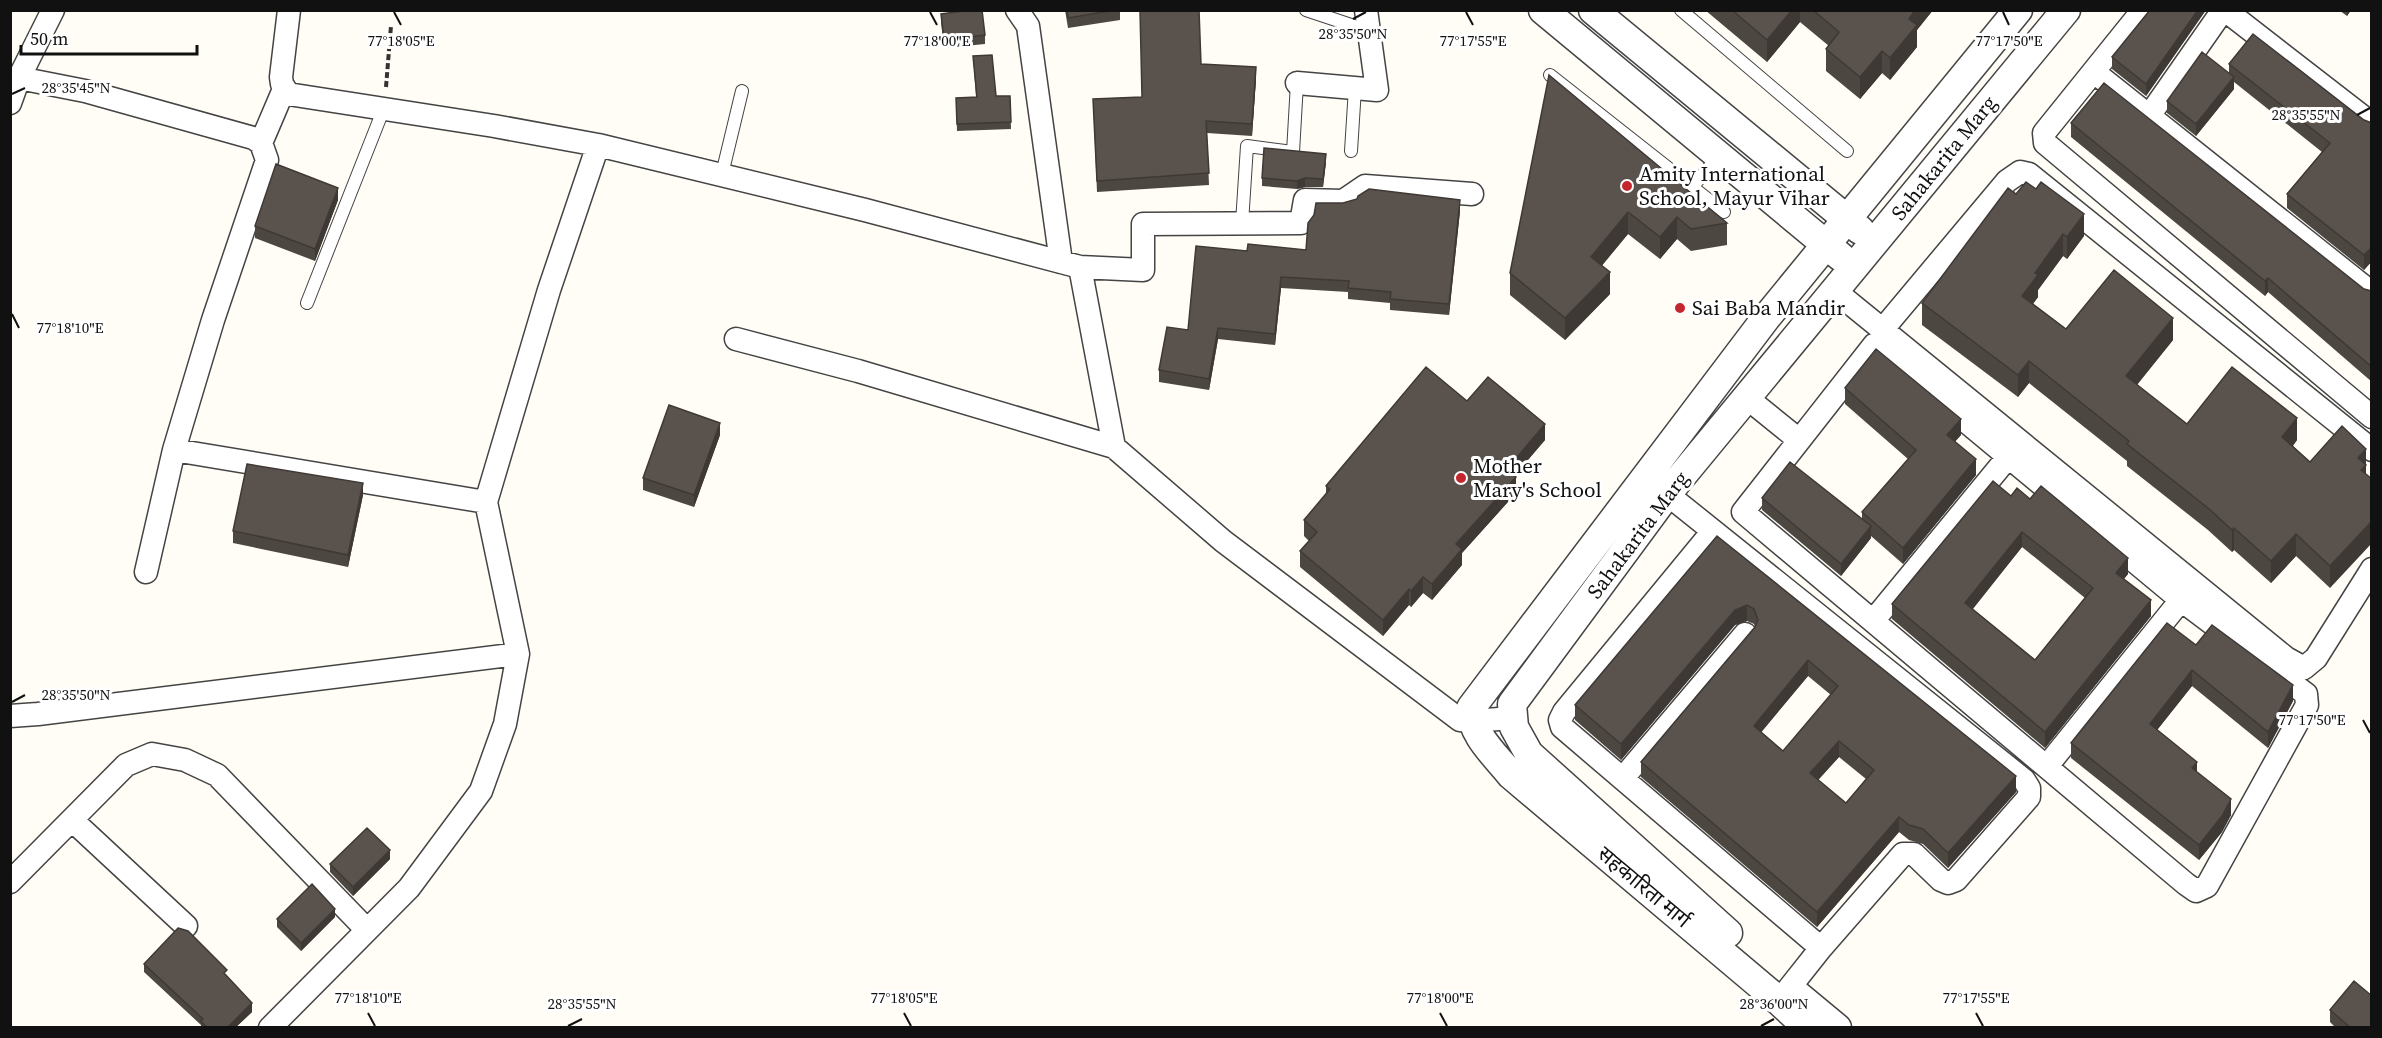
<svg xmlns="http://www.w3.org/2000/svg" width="2382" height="1038" font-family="'Source Serif 4','Noto Sans Devanagari',serif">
<rect width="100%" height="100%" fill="#fffdf5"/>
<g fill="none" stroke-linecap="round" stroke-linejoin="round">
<!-- service casing -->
<g stroke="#444" stroke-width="14">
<path id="service" d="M1306 10 1369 31
M1681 10 1847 151
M1550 75 1724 212
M1351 151 1355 88
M722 174 742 91
M1693 186 1719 156
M1242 223 1247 146 1293 152 1297 83
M307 303 384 108"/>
</g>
<!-- minor casing -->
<g stroke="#444" stroke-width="25">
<path id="minor" d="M289 10 281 77 282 84 288 94 494 126 598 145 865 210 1080 267 1114 447 1223 541 1460 720 1471 721 1513 718
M1017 10 1028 26 1061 262
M2143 10 2044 133 2045 143 2372 417
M2225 10 2372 124
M2094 72 2372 293
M19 78 85 91 253 138 261 143 267 160 213 320 174 450 146 572
M1297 83 1377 90 1366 10
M10 103 19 78 53 10
M2149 116 2223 10
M261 143 284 89
M1080 267 1143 270V224L1301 223 1305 200 1343 201 1365 186 1472 194
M1835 291 2286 658 2304 668 2316 658 2372 569
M1883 329 2007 181 2020 172 2029 174 2372 450
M736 339 858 371 1114 447
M1874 345 2181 600 2306 694 2307 705 2207 886 2196 891 2186 884 1743 512Z
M1747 398 1799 440
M174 450 486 502
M1667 494 2024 780 2029 788V797L1956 880 1948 883 1941 880 1914 854H1903L1821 948 1562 727 1560 720 1564 712 1713 531
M1873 621 2008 457
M10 716 38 714 518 654
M2047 766 2181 600
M1623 778 1745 634
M72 820 186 926
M10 882 126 765 152 754 185 760 217 775 367 930
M1779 1001 1821 948
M270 1028 409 888 481 791 505 724 518 654 486 502 549 290 598 145"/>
</g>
<!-- tertiary casing -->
<g stroke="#444" stroke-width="31">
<path id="tertiary" d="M1543 10 1841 257
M1593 10 1860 230
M1728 933 1529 754 1514 727 1512 704 1667 494 2066 10
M1796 994 1837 1028
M1808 1028 1779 1001 1511 775C1495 755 1471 734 1471 708L1766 318 2018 10"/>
</g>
<!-- path -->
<path stroke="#333" stroke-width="4" stroke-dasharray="6 3" stroke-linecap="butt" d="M386 87 391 26"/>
<!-- service -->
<use href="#service" stroke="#fff" stroke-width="12"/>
<!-- minor -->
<use href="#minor" stroke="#fff" stroke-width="22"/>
<!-- tertiary -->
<use href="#tertiary" stroke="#fff" stroke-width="28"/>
</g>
<!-- wall -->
<path fill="#4d4742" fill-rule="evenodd" d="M1065 10H1120V20L1068 28Z
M1705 10H1933L1917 30V47L1890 80 1882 73 1860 99 1826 71V49L1829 46 1800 22 1767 62Z
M2150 10H2206L2146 96 2112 69V57Z
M2339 10H2351L2347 16Z
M941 14 985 35V44L944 48 941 22Z
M973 56 996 96H1010L1011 129 957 131 956 98 976 97Z
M1201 64 1256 79 1252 136 1207 133 1209 185 1097 192 1093 99 1142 97Z
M2229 64 2372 123V261L2364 270 2287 208V194L2322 152 2234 82V89L2196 136 2167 113V101L2229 74Z
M1549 75 1727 223V245L1691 251 1677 239 1660 259 1628 234 1602 265 1610 294 1565 340 1510 295V273Z
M2071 123 2364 289 2372 291V382L2268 292 2265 296 2071 137Z
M1326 162 1323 187H1305L1297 189 1262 186V178Z
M2016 194 2084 236 2067 259 2063 256 2038 290V297L2033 304 2066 329 2173 340 2137 385 2187 424 2297 440 2293 446 2310 462 2366 471 2330 588 2296 556 2271 583 2234 550 2232 552 2208 530 2127 466V461L2029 383 2018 397 1922 325V303Z
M338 200 315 261 255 238V226Z
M1460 211 1449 315 1390 310V303L1348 299V292L1281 288 1275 345 1218 339 1209 390 1159 382V370L1247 251 1306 250Z
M1845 388 1961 435 1955 441 1976 475 1903 564 1871 536V538L1841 576 1762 510V498L1862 519V512L1908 459 1845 404Z
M1467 401 1545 440 1516 474V493L1462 553V565L1432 600 1423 593 1411 607 1409 605 1383 636 1300 567V551L1309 541 1304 536V520L1326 494V486Z
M720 435 694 507 643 490V478Z
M363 495 348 567 233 543V531Z
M2011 496 2128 574 2124 579 2151 616 2045 748 1892 619V604ZM2022 547 2085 598 2035 660 1973 609Z
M1717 536 2016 792 1948 868 1923 844 1909 840 1899 832 1817 927 1641 777V762L1755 627 1754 624 1747 621 1735 625 1621 760 1575 720V705ZM1808 676 1831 695 1783 751 1761 732ZM1839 757 1866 779 1846 803 1818 780Z
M2196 645 2293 701 2268 748 2192 686 2157 730 2197 772 2231 815 2222 832 2199 860 2071 758V743Z
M390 859 353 896 330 872V864Z
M335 917 301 951 277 927V919Z
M144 964 227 976 252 1012 235 1028H201V1025L144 972Z
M2330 1010 2372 1028H2336L2330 1022Z"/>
<!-- shaded-wall -->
<path fill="#3f3936" d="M1792 10H1800V22L1767 62V40Z
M1915 10H1933L1917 30V47L1890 80V58L1909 19Z
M2198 10H2206L2146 96V84Z
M2347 10H2351L2347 16Z
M1882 51V73L1860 99V77Z
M1256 67V79L1252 136V124Z
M2234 77V89L2196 136V124Z
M1326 154V162L1323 187V179Z
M1305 178V187L1297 189V181Z
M338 188V200L315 261V249Z
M1460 200V211L1449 315V304Z
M1628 212V234L1591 279V257Z
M2084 214V236L2067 259V237Z
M1677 217V239L1660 259V237Z
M2063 234V256L2038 290V297L2022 318V296L2035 273Z
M2372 247V261L2364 270V255Z
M1610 272V294L1565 340V318Z
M1281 277V288L1275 345V334Z
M2268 278V292L2265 296V281Z
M2173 318V340L2126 398V376Z
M1218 328V339L1209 390V379Z
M2029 361V383L2018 397V375Z
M2297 418V440L2282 459V437Z
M1961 419V435L1947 451V435Z
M720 423V435L694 507V495Z
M1545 424V440L1516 474V493L1462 553V565L1432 600V584L1456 544 1513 462Z
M2366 449V487L2358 458Z
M1976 459V475L1903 564V548Z
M363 483V495L348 567V555Z
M2372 521V543L2330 588V566Z
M1871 526V538L1841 576V564Z
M2234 528V550L2232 552V530Z
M2022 532V547L1965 618V603Z
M2296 534V556L2271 583V561Z
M2128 558V574L2116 588V573Z
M1423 577V593L1411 607V591Z
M1409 589V605L1383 636V620Z
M2151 600V616L2045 748V732Z
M1747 605V621L1735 625 1621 760V744L1735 610Z
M1808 660V676L1754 741V726Z
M2192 670V686L2150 739V724Z
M2293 685V701L2268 748V732Z
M1839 741V757L1810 789V773Z
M2197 762V777L2192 768Z
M2016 776V792L1948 868V853Z
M2231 799V815L2222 832 2199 860V845Z
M1899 817V832L1817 927V912Z
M390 850V859L353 896V887Z
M335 909V917L301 951V943Z
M252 1003V1012L235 1028H227Z"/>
<!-- building -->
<path fill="#5a524d" stroke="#3f3936" stroke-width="1.5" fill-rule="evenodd" d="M971 10H982L985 35 944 40 941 14Z
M1067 10H1116L1068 18Z
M1140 10H1199L1201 64 1256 67 1252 124 1206 121 1209 173 1097 181 1093 99 1142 97Z
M1732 10H1792L1767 40Z
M1813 10H1915L1909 19 1917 25 1890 58 1882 51 1860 77 1826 49 1839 32Z
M2150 10H2198L2146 84 2112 57Z
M2253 34 2364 120 2372 123V247L2364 255 2287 194 2330 143 2229 64Z
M2202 52 2234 77 2196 124 2167 101Z
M992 55 996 96H1010L1011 122 957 124 956 98 977 97 973 56Z
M1549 75 1727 223 1691 229 1677 217 1660 237 1628 212 1591 257 1610 272 1565 318 1510 273Z
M2104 83 2364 289 2372 291V367L2268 278 2265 281 2071 123Z
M1264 148 1326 154 1323 179 1305 178 1297 181 1262 178Z
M276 164 338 188 315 249 255 226Z
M2026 182 2036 189 2041 182 2084 214 2067 237 2063 234 2035 273 2038 275 2022 296 2066 329 2114 270 2173 318 2126 376 2187 424 2232 367 2297 418 2282 437 2310 462 2342 426 2366 449 2358 458 2366 465 2361 470 2372 479V521L2330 566 2296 534 2271 561 2234 528 2232 530 2208 508 2127 444 2129 441 2029 361 2018 375 1922 303 2008 188 2016 194Z
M1369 189 1460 200 1449 304 1390 299 1391 292 1348 288 1349 281 1281 277 1275 334 1218 328 1209 379 1159 370 1167 327 1188 330 1196 246 1247 251 1248 244 1306 250 1308 223 1314 215 1316 203H1343L1357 199 1358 196Z
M1876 349 1961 419 1947 435 1976 459 1903 548 1862 512 1916 450 1845 388Z
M1426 367 1467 401 1488 377 1545 424 1513 462 1516 465 1510 472 1516 477 1456 544 1462 549 1432 584 1423 577 1411 591 1409 589 1383 620 1300 551 1317 532 1304 520 1330 489 1326 486Z
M669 405 720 423 694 495 643 478Z
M1790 462 1871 526 1841 564 1762 498Z
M247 464 363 483 348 555 233 531Z
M1993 481 2011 496 2017 488 2030 499 2041 486 2128 558 2116 573 2151 600 2045 732 1892 604ZM2022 532 2093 588 2035 660 1965 603Z
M1717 536 2016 776 1948 853 1923 829 1909 825 1899 817 1817 912 1641 762 1755 627 1758 620 1754 609 1747 605 1735 610 1621 744 1575 705ZM1808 660 1838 686 1783 751 1754 726ZM1839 741 1874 770 1846 803 1810 773Z
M2167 623 2196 645 2212 625 2293 685 2268 732 2192 670 2150 724 2197 762 2192 768 2231 799 2222 816 2199 845 2071 743Z
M367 828 390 850 353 887 330 864Z
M312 884 335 909 301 943 277 919Z
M178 928 188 931 227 970 224 973 252 1003 227 1028H207L201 1021 203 1019 144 964Z
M2354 981 2372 996V1028H2351L2330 1010Z"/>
<!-- ticks -->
<path fill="none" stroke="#111" stroke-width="2" d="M394 12 401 25M930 12 937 25M1466 12 1473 25M2003 12 2009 25M1353 19 1366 12M12 94 25 88M2357 115 2370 108M12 314 19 328M12 702 25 695M2363 720 2370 733M368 1013 375 1026M904 1013 911 1026M1440 1013 1447 1026M1976 1013 1983 1026M568 1026 582 1019M1761 1026 1774 1019"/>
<!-- markers -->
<g fill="#c4262e" stroke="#fff" stroke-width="2">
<circle cx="1627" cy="186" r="6"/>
<circle cx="1680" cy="308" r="6"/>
<circle cx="1461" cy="478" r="6"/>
</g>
<g text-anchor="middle" stroke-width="6" stroke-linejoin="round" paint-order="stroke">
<!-- street labels -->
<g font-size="21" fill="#111" stroke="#fff">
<text transform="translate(1944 158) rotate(-51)" y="7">Sahakarita Marg</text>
<text transform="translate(1638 535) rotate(-53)" y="7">Sahakarita Marg</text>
<text transform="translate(1644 887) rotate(40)" y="7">सहकारिता मार्ग</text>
</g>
<!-- poi labels -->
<g font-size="21" fill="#111" stroke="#fff" text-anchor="start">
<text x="1639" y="181">Amity International<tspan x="1639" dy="24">School, Mayur Vihar</tspan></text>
<text x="1692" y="315">Sai Baba Mandir</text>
<text x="1473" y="473">Mother<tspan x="1473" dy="24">Mary's School</tspan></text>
</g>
</g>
<g font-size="15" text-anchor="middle" fill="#111" stroke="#fff" stroke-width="6" stroke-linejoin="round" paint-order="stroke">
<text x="1353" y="39">28°35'50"N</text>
<text x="401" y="46">77°18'05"E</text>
<text x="937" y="46">77°18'00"E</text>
<text x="1473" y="46">77°17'55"E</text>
<text x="2009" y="46">77°17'50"E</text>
<text x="76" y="93">28°35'45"N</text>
<text x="2306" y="120">28°35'55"N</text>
<text x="70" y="333">77°18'10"E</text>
<text x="76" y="700">28°35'50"N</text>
<text x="2312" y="725">77°17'50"E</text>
<text x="368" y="1003">77°18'10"E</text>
<text x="904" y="1003">77°18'05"E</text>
<text x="1440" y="1003">77°18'00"E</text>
<text x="1976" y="1003">77°17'55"E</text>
<text x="582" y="1009">28°35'55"N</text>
<text x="1774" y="1009">28°36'00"N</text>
</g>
<!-- border -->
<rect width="2382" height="1038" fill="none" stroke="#111111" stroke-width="24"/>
<!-- scale -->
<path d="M21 45v9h176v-9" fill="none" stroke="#111111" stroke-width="3"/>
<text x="30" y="45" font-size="18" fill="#111111" stroke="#ffffff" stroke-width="4.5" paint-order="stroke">50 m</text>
</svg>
